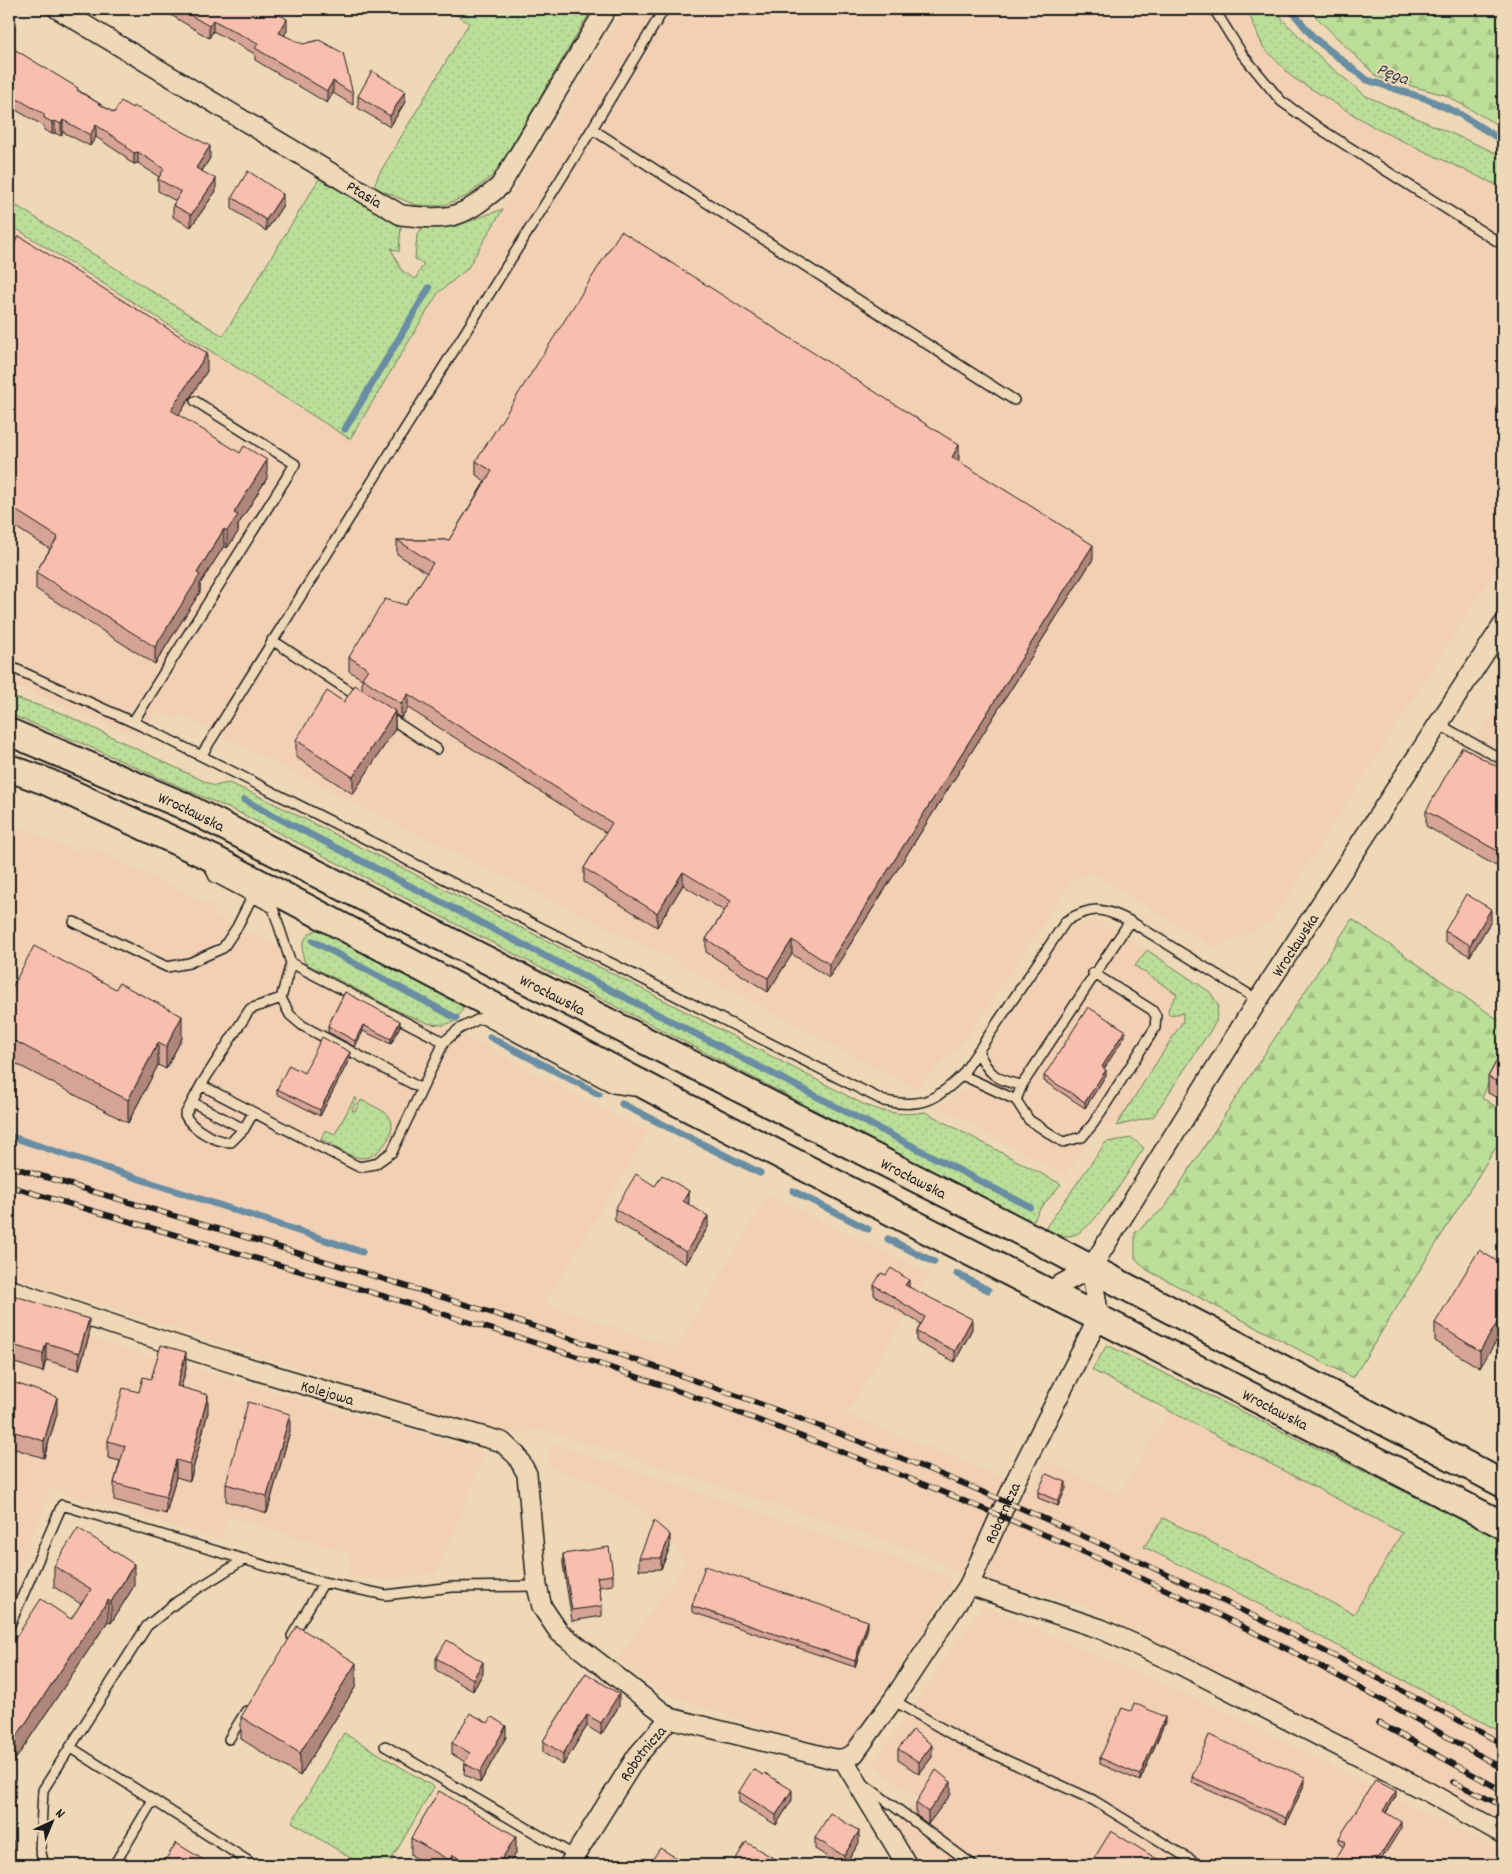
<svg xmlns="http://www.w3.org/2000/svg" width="1512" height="1874" font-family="Dekko,sans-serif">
<defs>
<pattern id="grass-dots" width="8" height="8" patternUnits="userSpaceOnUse" patternTransform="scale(1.25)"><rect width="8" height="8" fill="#bbde98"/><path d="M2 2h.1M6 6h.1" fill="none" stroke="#a0be82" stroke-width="1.8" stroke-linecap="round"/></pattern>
<pattern id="forest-firs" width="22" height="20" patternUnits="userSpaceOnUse" patternTransform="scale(1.25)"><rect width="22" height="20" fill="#bbde98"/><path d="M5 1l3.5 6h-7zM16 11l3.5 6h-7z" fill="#a0be82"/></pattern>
</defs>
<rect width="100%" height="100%" fill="#eed8b7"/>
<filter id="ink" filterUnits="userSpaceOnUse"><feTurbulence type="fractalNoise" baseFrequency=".02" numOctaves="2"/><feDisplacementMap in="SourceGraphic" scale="10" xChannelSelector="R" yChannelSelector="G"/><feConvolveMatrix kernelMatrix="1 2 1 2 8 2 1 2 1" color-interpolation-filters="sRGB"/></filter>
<g filter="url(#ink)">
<!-- built -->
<path fill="#f1d0b4" d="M625 9H1247L1263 47 1293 77 1377 129 1503 188V558L1270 923 1215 948 1093 873 1073 879 967 1037 916 1089 662 954 364 808 180 714 176 718 155 712 140 737 9 683V224L350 439 438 292 467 268Z
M1503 697V782L1464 760Z
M9 823 79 852 84 844 216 908 213 914 237 927 467 1037 647 1133 544 1304 677 1348 768 1195 930 1274 846 1414 1034 1490 1046 1460 1119 1495 1170 1410 1403 1533 1354 1615 1163 1518 1144 1547 1238 1593 1503 1733V1822L1447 1790 1086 1606 960 1573 915 1550 544 1429 506 1435 9 1275Z
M1097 919 1210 992 1218 1005 1216 1022 1153 1117 1096 1128 1066 1175 939 1107 969 1087 988 1052 1061 938 1072 928Z
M9 1311 142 1354 485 1452 437 1573 388 1579 350 1578V1554L229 1517 221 1540 51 1489 13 1588 9 1589Z
M551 1443 942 1574 952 1581 924 1630 843 1754 659 1692 618 1659 687 1561 640 1507 596 1484 549 1467Z
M983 1605 1225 1712 1503 1852V1865H918L896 1824 919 1799 873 1765Z"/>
<!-- grass -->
<path fill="url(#grass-dots)" stroke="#6c7d5a" d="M446 9H592L495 174 467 196 441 206 415 205 374 187 379 174 469 23Z
M1247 9H1277L1283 20 1327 64 1366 96 1503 156V188L1377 129 1292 77 1263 47Z
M319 179 401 226 399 252 391 248 401 270 415 279 424 264 415 259 417 235 422 228 456 226 503 209 467 269 438 293 350 439 9 224V201L223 336Z
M9 696 62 713 214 786 229 783 259 796 625 980 863 1104C885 1113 902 1116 925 1112L1061 1184 1039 1210 1034 1220H1025L683 1041 244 815 81 743 9 714Z
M321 929 462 1001V1011L454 1022 443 1025 430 1024 402 1013 305 963C299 947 303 932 321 929Z
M1147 950 1210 992 1218 1005 1216 1022 1153 1117 1116 1126 1183 1021V1013L1169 1015 1168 1009 1177 994 1135 966Z
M355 1097 357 1099 352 1110 355 1111 361 1100C369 1104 382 1109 388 1115 401 1129 379 1158 363 1158 349 1158 333 1145 321 1139L325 1130 335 1134Z
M1132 1138 1144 1148C1129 1170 1097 1227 1074 1235 1063 1238 1054 1234 1044 1230L1106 1142Z
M1107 1345 1503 1540V1733L1238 1593 1144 1547 1163 1518 1354 1614 1402 1533 1092 1370Z
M344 1733 434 1787 388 1865H362L292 1822Z"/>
<!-- forest -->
<path fill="url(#forest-firs)" stroke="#6c7d5a" d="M1308 9H1503V128L1445 95 1377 77Z
M1352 919 1503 1023V1047L1482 1098 1503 1111V1136L1353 1378 1147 1270 1135 1258V1233L1165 1207Z"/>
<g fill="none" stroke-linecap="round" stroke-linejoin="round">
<!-- stream -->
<path stroke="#698da3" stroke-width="7" d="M1290 9 1314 38 1367 80 1427 99 1458 113 1503 141
M345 429 429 288
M244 800 1030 1207
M313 941 456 1018
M490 1037 599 1094
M622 1104 760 1173
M9 1136 362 1252
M793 1191 868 1229
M888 1239 934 1262
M957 1274 988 1290"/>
<!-- lane casing -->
<g stroke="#1c1c1c" stroke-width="12">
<path id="lane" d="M1214 9 1242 54 1281 101 1319 128 1503 245
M592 129 1014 400
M272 640 360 698
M9 666 146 728 884 1101C921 1108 936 1101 962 1075L1066 921C1093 905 1102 908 1130 921
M385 715 437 749
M133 722 295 464 195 401
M1438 724 1503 760
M201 756 592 129 664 9
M207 862 214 877 273 908 291 963 444 1042 459 1029 481 1018 613 1088 634 1091
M74 922 167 967 189 963 223 948 237 927 252 897
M291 963 281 998 290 1015 303 1026 422 1089 444 1042
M1093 973 1152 1010 1156 1016 1155 1028 1093 1124 1082 1137 1063 1142 1029 1120 1016 1100 1022 1085 1130 921 1258 1000
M281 998 250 1009 201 1085 359 1167 375 1164 392 1152 422 1089
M978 1051C988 1074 997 1081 1022 1085
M962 1075 1016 1100
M201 1085 192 1102 244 1129 253 1113
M192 1102 185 1115C192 1129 215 1142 231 1142L244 1129
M9 1627 62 1505 313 1580 386 1595 452 1587 537 1586
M292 1636 324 1582
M893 1700 960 1739 1093 1800 1199 1865
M229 1739 246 1711
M385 1746 575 1856
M70 1747 153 1800 114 1865
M865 1785 973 1865
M153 1800 248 1861
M44 1865 40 1849 43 1790 147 1626 178 1601 245 1559"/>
</g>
<!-- street casing -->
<g stroke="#1c1c1c" stroke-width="22">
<g id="street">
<path id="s1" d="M58 9 401 215C451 221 461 219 500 186L606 9"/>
<path id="s2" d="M9 1289C171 1347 337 1395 502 1442L517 1456 527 1474 537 1586 542 1607 559 1632 670 1718 834 1759H843L854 1754 893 1700 969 1585 1017 1478 1099 1317 1091 1268"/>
<path id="s3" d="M1049 1291 1091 1268 1258 1000 1503 625"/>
<path d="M969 1585 1101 1629 1181 1665 1430 1793 1503 1834"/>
<path d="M843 1759 907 1865"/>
<path id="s4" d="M569 1865 637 1756 670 1718"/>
</g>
</g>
<!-- secondary casing -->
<g stroke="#1c1c1c" stroke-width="30">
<g id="secondary">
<path id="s5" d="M9 732 182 805 1031 1237 1503 1484"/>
<path id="s6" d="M9 768 45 781 212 858 663 1095 1503 1525"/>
</g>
</g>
<!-- lane -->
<use href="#lane" stroke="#eed8b7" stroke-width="9"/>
<!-- street -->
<use href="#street" stroke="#eed8b7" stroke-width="19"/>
<!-- secondary -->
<use href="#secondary" stroke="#eed8b7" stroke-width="26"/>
<!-- rail casing -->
<g stroke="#1c1c1c" stroke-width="5.5">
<path id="rail" d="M9 1166C271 1246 536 1320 793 1416 1037 1507 1274 1621 1503 1744
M9 1186C233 1253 461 1314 681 1392 882 1464 1087 1547 1277 1644 1354 1683 1429 1726 1503 1769
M1379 1723 1503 1791
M1453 1782 1503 1806"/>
</g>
<!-- rail -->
<use href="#rail" stroke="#eed8b7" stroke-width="4" stroke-dasharray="11" stroke-linecap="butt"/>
</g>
<!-- wall -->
<path fill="#d5a496" stroke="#1c1c1c" d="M161 9H270L287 31 284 35 353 94V105L333 93 327 103 255 60V54L213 31 209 38Z
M9 46 114 113 210 158 202 171 216 191 191 227 173 217V205L176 201 158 191V179L159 177 138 163 134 164 127 160 126 157 96 137 90 146 63 132 61 136 55 133 52 134 44 130V126L14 109Z
M358 96 405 102 390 127 358 108Z
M232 197 283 205 266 231 232 209Z
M9 252 207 371 179 415 267 478 238 525V532L227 548 224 546 200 584V592L155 664 36 589V572L50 549 9 523Z
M959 459 958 461 1093 559 829 978 792 954 768 992 706 952V939L724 911 683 885 657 927 584 882V868L606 833 408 708 401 718 395 714V729L353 794 296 757V740L362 690V679L349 671V657L406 605 427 573 397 554V540H449L485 481 476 475V461Z
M1503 770V870L1426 826V811Z
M1491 921 1470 956 1445 942V931Z
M345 992 400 1026 391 1044 363 1031 355 1047 328 1032V1026Z
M9 993 182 1038 166 1069 158 1065 128 1123 9 1060Z
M1125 1036 1104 1068 1106 1075 1085 1108 1044 1081V1076Z
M1503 1049V1101L1488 1093V1077Z
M350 1058 320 1116 277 1094V1089L304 1073Z
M655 1186 689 1203 688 1204 708 1227 686 1264 615 1221V1209Z
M1503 1265 1480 1368 1435 1341V1323Z
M874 1285 909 1287 972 1329 955 1362 917 1342V1332L921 1324 874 1295Z
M9 1294 89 1336 79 1370 46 1360 43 1372 9 1361Z
M186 1369 181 1387 208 1412 190 1481 176 1477 166 1514 114 1500V1483L120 1461 108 1458V1441L139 1392 151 1379Z
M9 1381 57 1414 44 1458 9 1447Z
M290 1431 267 1513 226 1501V1484Z
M1066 1488 1058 1506 1038 1498V1492Z
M670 1547 661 1569 639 1570V1558Z
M563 1554 613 1575V1585L599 1587 602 1606V1616L572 1621 563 1564Z
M54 1566 134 1586 111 1623 108 1621 15 1760 9 1756V1648L71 1619 81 1604 54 1587Z
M692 1606 868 1627 855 1667 692 1612Z
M436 1658 483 1673 473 1691 436 1670Z
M586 1673 619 1706 601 1735 587 1726 563 1765 543 1753V1741Z
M356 1686 300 1776 241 1739V1717Z
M1165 1722 1140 1781 1100 1764V1758Z
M488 1723 506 1737 480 1783 464 1774 465 1762 452 1754V1743Z
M898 1749 932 1757 919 1774 898 1760Z
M1192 1777 1305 1783 1286 1824 1192 1783Z
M739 1792 792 1800 776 1825 739 1802Z
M951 1794 928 1824 916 1815V1803Z
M1396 1796 1386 1813 1401 1828 1344 1847 1339 1844V1838Z
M411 1838 516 1853 509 1865H428L411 1855Z
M815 1838 859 1843 845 1865H841L815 1849Z"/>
<!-- shaded-wall -->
<path fill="#ae867a" stroke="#1c1c1c" d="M287 19V31L279 44V33Z
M213 20V31L209 38V26Z
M333 81V93L327 103V91Z
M405 91V102L390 127V116Z
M14 97V109L9 117V105Z
M63 120V132L61 136V124Z
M55 121V133L52 134V122Z
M96 125V137L90 146V135Z
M210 146V158L196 180V168Z
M138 152V163L134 164V153Z
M216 179V191L191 227V215Z
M283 194V205L266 231V220Z
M207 353V371L171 427V410Z
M959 445V459L952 471V457Z
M267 460V478L238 525V532L227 548V531L234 513Z
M224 529V546L200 584V592L155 664V647L197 573Z
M1093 545V559L829 978V964Z
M408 694V708L401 718V704Z
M395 711V729L353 794V777Z
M683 872V885L657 927V913Z
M1491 909V921L1470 956V945Z
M792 940V954L768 992V978Z
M182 1016V1038L166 1069V1047Z
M400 1021V1026L391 1044V1039Z
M363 1025V1031L355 1047V1041Z
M1125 1030V1036L1102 1072V1067Z
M158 1043V1065L128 1123V1100Z
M350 1052V1058L320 1116V1110Z
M1106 1070V1075L1085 1108V1102Z
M689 1191V1203L683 1212V1201Z
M708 1216V1227L686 1264V1252Z
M909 1280V1290L905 1285Z
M1503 1313V1330L1480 1368V1351Z
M89 1319V1336L79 1370V1353Z
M972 1319V1329L955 1362V1351Z
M46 1343V1360L43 1372V1354Z
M186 1352V1369L177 1403V1386Z
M208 1395V1412L190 1481V1464Z
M57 1397V1414L44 1458V1441Z
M290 1414V1431L267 1513V1496Z
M176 1460V1477L166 1514V1497Z
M1066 1482V1488L1058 1506V1501Z
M670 1535V1547L661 1569V1558Z
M134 1564V1586L111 1623V1602Z
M108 1600V1621L15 1760V1739Z
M868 1621V1627L855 1667V1661Z
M483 1662V1673L473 1691V1679Z
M356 1663V1686L300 1776V1753Z
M619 1694V1706L601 1735V1723Z
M587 1715V1726L563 1765V1754Z
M1165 1717V1722L1140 1781V1775Z
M506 1726V1737L480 1783V1772Z
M932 1745V1757L919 1774V1762Z
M1305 1777V1783L1286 1824V1818Z
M951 1782V1794L928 1824V1812Z
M792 1790V1800L776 1825V1815Z
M1396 1791V1796L1383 1817V1811Z
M1401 1822V1828L1378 1865H1374Z
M859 1831V1843L845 1865H844V1856Z
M516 1836V1853L509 1865H498Z
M13 1841V1858L9 1863V1846Z
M453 1855V1865H449V1860Z"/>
<!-- building -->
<path fill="#f8bfae" stroke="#1c1c1c" d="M180 9H270L287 19 279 33 303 44 319 40 343 53 353 94 333 81 327 91 255 48 258 44 213 20 209 26Z
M9 46 78 88 77 90 114 113 121 101 132 108 133 106 144 111 210 146 196 168 216 179 191 215 173 205 181 192 158 179 164 169 138 152 134 153 127 148 126 145 96 125 90 135 63 120 61 124 55 121 52 122 44 118V114L14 97 9 105Z
M372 71 405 91 390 116 358 96Z
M248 171 283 194 266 220 232 197Z
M621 231 959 445 952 457 1093 545 829 964 792 940 768 978 706 939 731 901 683 872 657 913 584 868 612 823 408 694 401 704 362 678 368 669 349 657 385 599 406 605 433 563 397 540H449L492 471 476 461Z
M19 236 207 353 171 410 240 453 244 446 267 460 234 513 238 515 227 531 224 529 197 573 200 575 155 647 36 572 58 537 9 506V252Z
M355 685 395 711 353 777 296 740 327 691 344 702Z
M1462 747 1503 770V854L1426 811Z
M1466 894 1491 909 1470 945 1445 931Z
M34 946 116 989 119 983 182 1016 166 1047 158 1043 128 1100 9 1038V993Z
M345 992 400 1021 391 1039 363 1025 355 1041 328 1026Z
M1088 1007 1125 1030 1102 1067 1106 1070 1085 1102 1044 1076Z
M322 1037 350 1052 320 1110 277 1089 289 1065 304 1073Z
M1503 1049V1085L1488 1077Z
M636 1174 655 1186 662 1175 689 1191 683 1201 708 1216 686 1252 615 1209Z
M1479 1250 1503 1265V1313L1480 1351 1435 1323Z
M891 1268 909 1280 905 1285 972 1319 955 1351 917 1332 925 1317 874 1285 881 1273 886 1275Z
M9 1294 89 1319 79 1353 46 1343 43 1354 9 1344Z
M161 1345 186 1352 177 1386 208 1395 190 1464 176 1460 166 1497 114 1483 125 1446 108 1441 123 1388 139 1392 143 1377 151 1379Z
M9 1381 57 1397 44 1441 9 1430Z
M248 1402 290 1414 267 1496 226 1484Z
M1046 1474 1066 1482 1058 1501 1038 1492Z
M654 1521 670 1535 661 1558H639Z
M78 1528 134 1564 111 1602 108 1600 15 1739 9 1734V1648L41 1599 71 1619 91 1589 54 1566Z
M609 1547 613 1575 597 1577 602 1606 572 1610 563 1554Z
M705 1566 868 1621 855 1661 692 1606Z
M297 1626 356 1663 300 1753 241 1717Z
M447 1640 483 1662 473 1679 436 1658Z
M586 1673 619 1694 601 1723 587 1715 563 1754 543 1741Z
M1134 1703 1165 1717 1140 1775 1100 1758 1122 1708 1131 1711Z
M470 1713 488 1723 492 1717 506 1726 480 1772 464 1763 470 1753 452 1743Z
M913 1730 932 1745 919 1762 898 1749Z
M1209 1735 1305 1777 1286 1818 1192 1777Z
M753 1769 763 1775 765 1773 792 1790 776 1815 739 1792Z
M936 1770 951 1782 928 1812 916 1803Z
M1375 1780 1396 1791 1383 1811 1401 1822 1374 1865H1332L1346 1842 1339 1838Z
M439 1791 516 1836 498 1865H470L453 1855 449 1860 411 1838Z
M830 1813 859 1831 844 1856 815 1838Z
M1111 1831 1167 1865H1090Z
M9 1838 13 1841 9 1846Z
M746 1842 785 1865H740L734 1862Z
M176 1843 212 1865H162Z
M660 1848 688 1865H649Z"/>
</g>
<g text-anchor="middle" stroke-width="4" stroke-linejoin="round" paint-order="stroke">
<!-- street labels -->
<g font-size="16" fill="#1c1c1c" stroke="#eed8b7">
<text dy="6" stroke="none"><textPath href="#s1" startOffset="358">Ptasia</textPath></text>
<text dy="6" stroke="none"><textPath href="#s5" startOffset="199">Wrocławska</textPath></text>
<text dy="6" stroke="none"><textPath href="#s3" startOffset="430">Wrocławska</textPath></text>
<text dy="6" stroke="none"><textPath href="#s5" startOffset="604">Wrocławska</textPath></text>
<text dy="6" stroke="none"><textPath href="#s5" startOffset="1009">Wrocławska</textPath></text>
<text dy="6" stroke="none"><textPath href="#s2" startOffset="335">Kolejowa</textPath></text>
<text dy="6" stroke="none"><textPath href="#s6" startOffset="1420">Wrocławska</textPath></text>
<text dy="6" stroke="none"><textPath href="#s2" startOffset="1336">Robotnicza</textPath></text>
<text dy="6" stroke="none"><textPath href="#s4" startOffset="134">Robotnicza</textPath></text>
</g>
<!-- water labels -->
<g font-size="18" font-style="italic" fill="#3c4b54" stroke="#eed8b7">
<text transform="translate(1393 73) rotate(21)" y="6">Pęga</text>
</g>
</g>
<!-- margin -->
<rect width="1512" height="1874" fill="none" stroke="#eed8b7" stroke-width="30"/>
<rect x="15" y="15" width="1482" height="1844" fill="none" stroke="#1c1c1c" stroke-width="2" filter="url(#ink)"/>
<!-- north arrow -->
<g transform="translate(52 1822) rotate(44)" stroke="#eed8b7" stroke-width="4" paint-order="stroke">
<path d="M0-4L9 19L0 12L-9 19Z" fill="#1c1c1c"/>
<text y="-8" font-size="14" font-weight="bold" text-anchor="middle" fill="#1c1c1c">N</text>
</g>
</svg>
